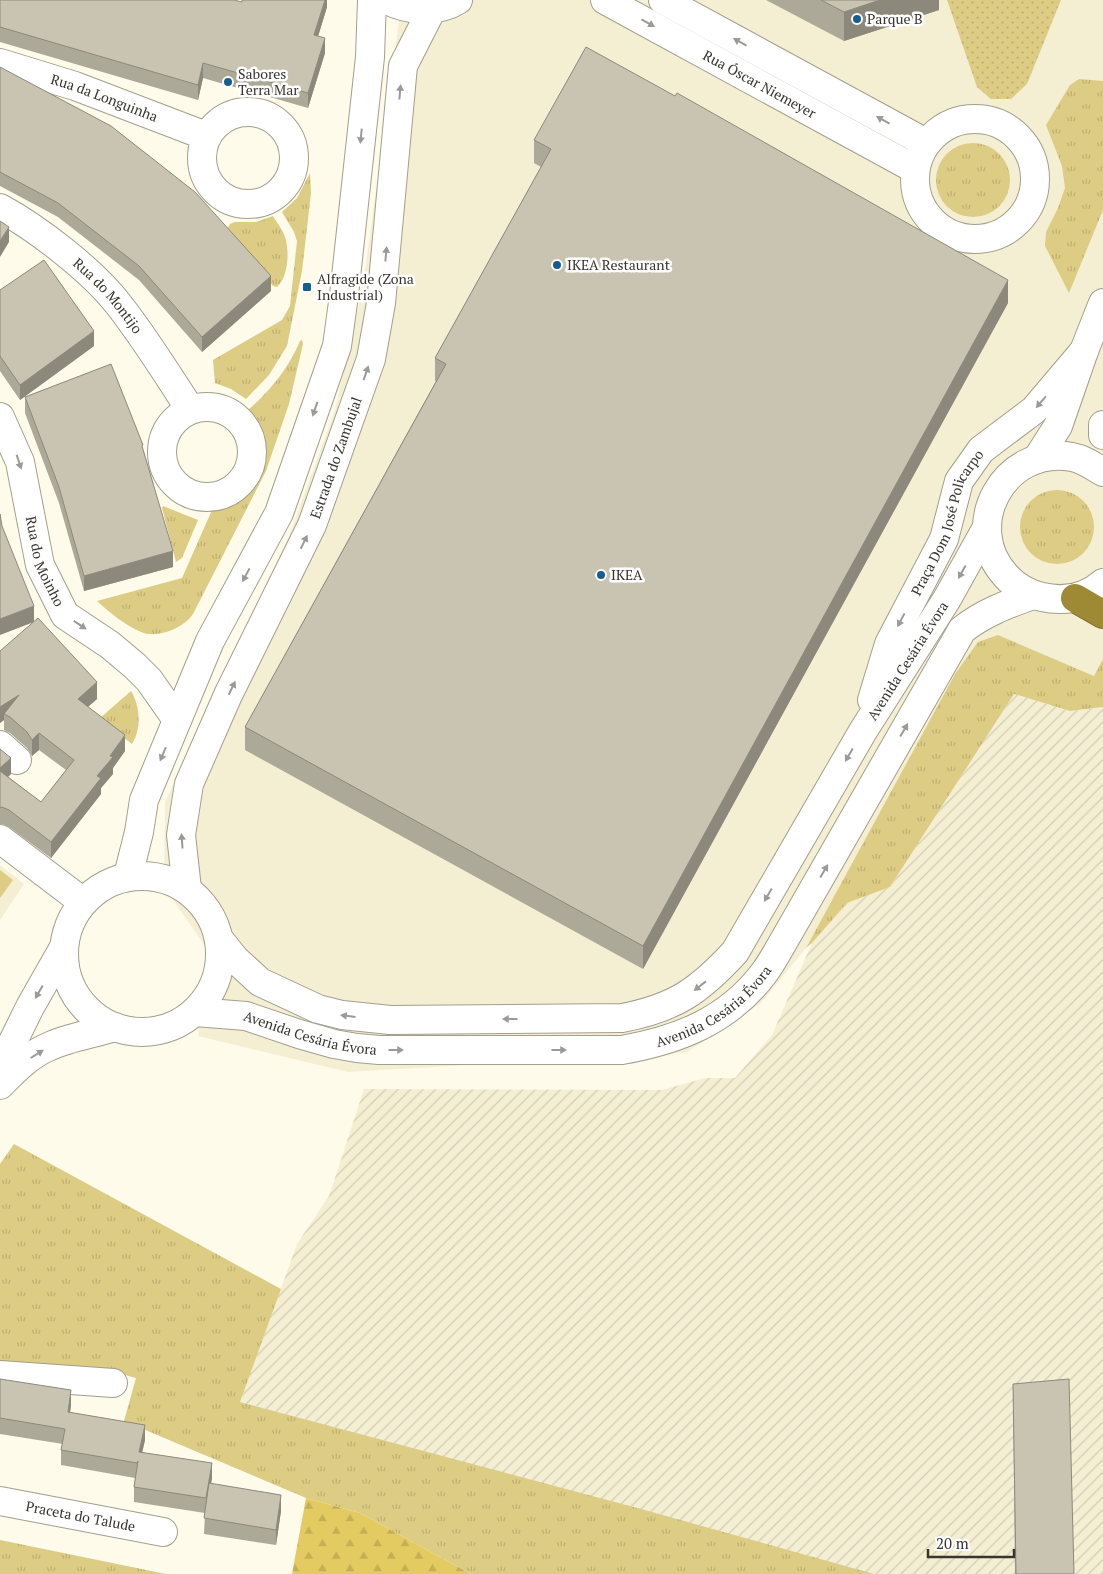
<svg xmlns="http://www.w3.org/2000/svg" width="1103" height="1574" font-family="'PT Serif',serif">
<defs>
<pattern id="industrial-furrows" width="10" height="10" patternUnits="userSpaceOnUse" patternTransform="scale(1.25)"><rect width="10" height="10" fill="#f4eed2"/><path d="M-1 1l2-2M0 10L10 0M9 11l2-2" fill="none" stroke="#d2cdb5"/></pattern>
<pattern id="grass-tufts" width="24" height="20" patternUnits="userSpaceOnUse" patternTransform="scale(1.25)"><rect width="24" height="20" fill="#ddcc84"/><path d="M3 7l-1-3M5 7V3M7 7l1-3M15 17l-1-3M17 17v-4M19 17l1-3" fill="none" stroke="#beb072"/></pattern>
<pattern id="forest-firs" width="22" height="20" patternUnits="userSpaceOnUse" patternTransform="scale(1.25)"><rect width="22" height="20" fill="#e4cb61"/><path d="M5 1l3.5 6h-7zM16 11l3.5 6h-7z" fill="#c4af55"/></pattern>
<pattern id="garden-dots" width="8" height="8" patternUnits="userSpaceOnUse" patternTransform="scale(1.25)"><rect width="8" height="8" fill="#ddcc84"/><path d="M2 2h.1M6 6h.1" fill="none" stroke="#beb072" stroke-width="1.8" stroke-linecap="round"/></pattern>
</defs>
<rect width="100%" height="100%" fill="#fefbeb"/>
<!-- built -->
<path fill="#f4eed2" d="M402 0H1103V660L1094 676 998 635 955 674 806 948 761 1003 687 1052 348 1072 198 1036 212 956 164 887 165 802 289 536 335 410 363 286Z
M0 865 24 884 0 920Z"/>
<!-- industrial -->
<path fill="url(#industrial-furrows)" d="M1014 694 1070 711 1103 707V1574H870L240 1402 297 1244 329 1196 364 1089 662 1090 705 1078H735L772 1035 812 943 847 903 890 887Z"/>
<!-- grass -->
<path fill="url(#grass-tufts)" d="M1079 79 1103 81V210L1069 293 1045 246 1046 232 1058 208 1065 188 1062 166 1046 125 1070 85Z
M936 180a37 37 0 1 1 74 0a37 37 0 1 1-74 0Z
M310 173 311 193 302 271 287 346 269 375 246 399 231 389 215 383 213 360 282 320 290 306 297 241 294 232 282 212 297 198Z
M273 216C277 223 283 230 285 237 290 251 288 278 277 287L273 286 227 229 230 224 235 222H256Z
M302 340 303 344 289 404 266 471 193 614C184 628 157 639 141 632 125 625 110 613 97 601L182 578 212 510C232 509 253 493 260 473 261 468 261 462 262 457 263 450 264 441 262 434 260 425 254 417 248 410 271 390 288 369 300 341Z
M1020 527a37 37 0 1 1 74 0a37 37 0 1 1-74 0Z
M163 506 198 520 182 558 176 562 162 508Z
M998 635 1094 676 1103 659V707L1070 711 1014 694 890 887 847 903 812 943 806 948 955 674 978 642Z
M131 691C140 706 142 728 132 744L99 719Z
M14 1144 281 1289 240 1402 641 1509 874 1574H471L360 1513 306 1498 124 1421 136 1378 117 1373 0 1368V1164Z
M0 1540 166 1574H0Z"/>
<!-- forest -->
<path fill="url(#forest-firs)" d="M306 1498 360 1513 471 1574H292Z"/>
<!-- garden -->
<path fill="url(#garden-dots)" d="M947 0H1061L1027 84 1011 99H991L977 87Z"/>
<!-- pitch -->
<path fill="#ddcc84" d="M0 870 13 880 0 898Z"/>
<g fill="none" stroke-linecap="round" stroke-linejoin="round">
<!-- minor casing -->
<g stroke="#a39f8c" stroke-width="30">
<g id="minor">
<path d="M387 0C408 11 437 13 458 0"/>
<path id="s1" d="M605 0 915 169"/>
<path d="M663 0 926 143"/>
<path id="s2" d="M0 63 75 86 206 136"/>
<circle cx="248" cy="158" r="46"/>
<circle cx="975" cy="179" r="60"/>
<path id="s3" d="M0 208C37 228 93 271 119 305 145 338 167 374 190 409"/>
<circle cx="207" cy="452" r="45"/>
<path id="s4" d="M0 417 20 462 40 565 65 615 110 645 135 666 149 680 177 720"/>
<path d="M1103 425V435"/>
<path d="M1037 459 1058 426 1084 351 1103 303"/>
<path d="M1103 472C1093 466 1083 459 1072 457 1004 445 960 526 1006 576 1016 587 1028 594 1042 597 1064 602 1086 598 1103 583"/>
<path id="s5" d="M872 700 889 644 944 539 959 481 981 450 1034 410 1084 351"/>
<path d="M0 745 17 760"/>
<path d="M0 839 83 902"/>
<circle cx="142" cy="954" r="78"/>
<path d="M128 876 139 832 144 800 210 641 279 513 337 346 344 295 370 57 372 0"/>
<path id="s6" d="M187 889 181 835 189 784 228 695 312 525 371 359 381 303 403 66 432 9"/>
<path id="s7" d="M219 939 235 959 260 982 318 1009 342 1015 390 1020 622 1018C675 1008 699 991 735 952L863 731 947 599 986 529"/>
<path id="s8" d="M195 1012 246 1016 299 1034 334 1044 357 1048 379 1050H622C678 1040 728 1021 764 973 771 964 776 954 782 944L962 630C983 613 1008 604 1033 595"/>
<path d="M0 1068 30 1007 63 949"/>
<path d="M0 1085C14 1071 29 1055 48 1047 69 1037 93 1034 115 1027"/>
<path d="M0 1375 113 1383"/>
<path id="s9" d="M0 1501 163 1532"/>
</g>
</g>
<!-- highway casing -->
<g stroke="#7a6c32" stroke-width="30">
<path id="highway" d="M1075 598 1103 614"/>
</g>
<!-- minor -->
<use href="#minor" stroke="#fff" stroke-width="28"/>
<!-- highway -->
<use href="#highway" stroke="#9e8a34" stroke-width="28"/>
</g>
<!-- wall -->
<path fill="#aca998" d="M0 0 242 2 327 0V7L318 36 325 53 308 108 203 78 198 100 0 42Z
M766 0H939V10L844 41Z
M0 67 271 291 202 352 139 280 58 217 0 186Z
M534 140 1008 303 643 969 245 750V727L436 381H435V358L541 167 534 163Z
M0 290 94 346 20 400 0 371Z
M25 397 143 450 173 567 84 591 59 503 25 413Z
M0 651 97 699 88 707 125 751 113 768V774L101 788V794L51 858 9 827 2 824H0V749L11 774 8 777 41 802 66 770 39 750 32 756 27 748 10 733 4 730V720L0 723Z
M0 1379 71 1405 70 1412 145 1440 142 1452 212 1478 211 1483 281 1511 276 1545 204 1534 205 1513 134 1502V1487L135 1478 61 1465V1450L63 1444 0 1434Z
M1013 1384 1074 1574H1015Z"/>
<!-- shaded-wall -->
<path fill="#8c897c" d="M325 0H327V7L314 50V35Z
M880 0H939V10L844 41V12Z
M325 38V53L308 108V93Z
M203 63V78L198 100V85Z
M9 227V242L0 257V241Z
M271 276V291L202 352V337Z
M1008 280V303L643 969V946Z
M94 331V346L20 400V385Z
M173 551V567L84 591V576Z
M34 606V622L0 635V619Z
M97 682V699L78 715V699Z
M19 695 4 714V720L0 723V707Z
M39 733V750L32 756V740Z
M125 735V751L113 768V774L101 788V794L51 858V842L97 776 110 756Z
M11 758V774L0 784V768Z
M71 1390V1405L68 1428V1412Z
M145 1425V1440L139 1467V1452Z
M212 1463V1478L206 1513V1498Z
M281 1495V1511L276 1545V1530Z"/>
<!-- building -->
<path fill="#c8c4b1" stroke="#8c897c" d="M0 0H234L242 2V0H325L314 35 325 38 308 93 203 63 198 85 0 27Z
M821 0H880L844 12Z
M586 47 675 96 677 93 1008 280 643 946 245 727 446 364 435 358 551 149 534 140Z
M0 67 111 126 195 192 271 276 202 337 139 266 58 203 0 172Z
M0 221 9 227 0 241Z
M44 260 94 331 20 385 0 356V290Z
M111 364 143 445 142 446 173 551 84 576 59 487 25 397Z
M0 514 2 526 34 606 0 619Z
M38 618 97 682 78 699 125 735 110 756 113 757 97 776 101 778 51 842 9 810 2 807 0 808V771L41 802 74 760 39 733 32 740 27 732 10 717 4 714 19 695 0 707V651Z
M0 749 11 758 0 768Z
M0 1379 71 1390 68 1412 145 1425 139 1452 212 1463 206 1498 134 1487 138 1461 137 1463 61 1450 65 1429 0 1418Z
M1069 1379 1074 1574H1016L1013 1384Z
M209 1483 281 1495 276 1530 204 1518Z"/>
<!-- one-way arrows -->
<defs><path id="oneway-solid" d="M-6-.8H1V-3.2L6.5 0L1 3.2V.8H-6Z" transform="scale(1.25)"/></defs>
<g fill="#9b9a96">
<use href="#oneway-solid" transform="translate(648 23) rotate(29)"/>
<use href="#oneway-solid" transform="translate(740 42) rotate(-151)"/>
<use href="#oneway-solid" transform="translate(400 92) rotate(-85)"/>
<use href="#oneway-solid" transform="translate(883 120) rotate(-151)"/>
<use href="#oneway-solid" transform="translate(361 136) rotate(96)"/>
<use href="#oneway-solid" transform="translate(386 254) rotate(-85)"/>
<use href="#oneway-solid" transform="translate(366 373) rotate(-71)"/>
<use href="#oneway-solid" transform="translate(1041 402) rotate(131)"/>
<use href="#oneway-solid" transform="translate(315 409) rotate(109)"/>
<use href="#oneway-solid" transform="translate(19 462) rotate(72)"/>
<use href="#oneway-solid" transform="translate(304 542) rotate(-64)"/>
<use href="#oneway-solid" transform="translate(962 572) rotate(119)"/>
<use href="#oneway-solid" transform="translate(246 575) rotate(118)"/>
<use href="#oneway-solid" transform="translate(901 620) rotate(118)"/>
<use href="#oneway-solid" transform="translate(80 625) rotate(34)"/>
<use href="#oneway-solid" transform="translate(232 688) rotate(-64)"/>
<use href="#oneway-solid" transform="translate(904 730) rotate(-60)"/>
<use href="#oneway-solid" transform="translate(163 754) rotate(113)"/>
<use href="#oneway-solid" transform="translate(849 755) rotate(120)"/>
<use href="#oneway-solid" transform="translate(182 841) rotate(-94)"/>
<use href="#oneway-solid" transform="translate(824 871) rotate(-60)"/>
<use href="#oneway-solid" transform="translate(768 895) rotate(120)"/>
<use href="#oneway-solid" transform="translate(700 986) rotate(142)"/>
<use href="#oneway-solid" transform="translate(39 992) rotate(120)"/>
<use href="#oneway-solid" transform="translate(348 1016) rotate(-173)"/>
<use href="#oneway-solid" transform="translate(510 1019) rotate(180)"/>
<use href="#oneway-solid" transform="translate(396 1050)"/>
<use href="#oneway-solid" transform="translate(559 1050)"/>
<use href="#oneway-solid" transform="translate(37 1054) rotate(-32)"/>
</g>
<!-- markers -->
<g fill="#165d91" stroke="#fff" stroke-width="2">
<circle cx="857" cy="19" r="5"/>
<circle cx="228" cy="82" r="5"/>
<circle cx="557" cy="265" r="5"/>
<rect x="302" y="282" width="10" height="10" rx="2.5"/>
<circle cx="601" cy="575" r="5"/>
</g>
<g text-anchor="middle" stroke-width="5" stroke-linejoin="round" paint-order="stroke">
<!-- poi labels -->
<g font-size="14" fill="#37352d" stroke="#fff" text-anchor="start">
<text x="867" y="24">Parque B</text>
<text x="238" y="79">Sabores<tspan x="238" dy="16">Terra Mar</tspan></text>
<text x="567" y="270">IKEA Restaurant</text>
<text x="317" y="284">Alfragide (Zona<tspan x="317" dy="16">Industrial)</tspan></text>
<text x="611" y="580">IKEA</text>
</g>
<!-- street labels -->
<g font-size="14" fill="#37352d" stroke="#fff">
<text dy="5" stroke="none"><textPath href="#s1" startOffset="176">Rua Óscar Niemeyer</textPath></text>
<text dy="5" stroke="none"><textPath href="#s2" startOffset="110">Rua da Longuinha</textPath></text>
<text dy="5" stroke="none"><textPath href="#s3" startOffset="140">Rua do Montijo</textPath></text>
<text dy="5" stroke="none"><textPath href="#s6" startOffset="464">Estrada do Zambujal</textPath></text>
<text dy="5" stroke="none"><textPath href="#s5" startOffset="194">Praça Dom José Policarpo</textPath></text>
<text dy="5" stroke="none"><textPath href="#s4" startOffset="152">Rua do Moinho</textPath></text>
<text dy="5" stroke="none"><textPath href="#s7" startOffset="901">Avenida Cesária Évora</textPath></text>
<text dy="5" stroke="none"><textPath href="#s8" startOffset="536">Avenida Cesária Évora</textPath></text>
<text dy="5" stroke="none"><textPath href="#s8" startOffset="118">Avenida Cesária Évora</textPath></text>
<text dy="5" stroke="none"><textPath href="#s9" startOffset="82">Praceta do Talude</textPath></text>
</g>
</g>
<!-- scale -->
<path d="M928 1549v8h86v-8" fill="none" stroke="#37352d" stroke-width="2.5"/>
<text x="936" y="1549" font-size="15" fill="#37352d" stroke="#ffffff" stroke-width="4" paint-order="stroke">20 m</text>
</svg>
